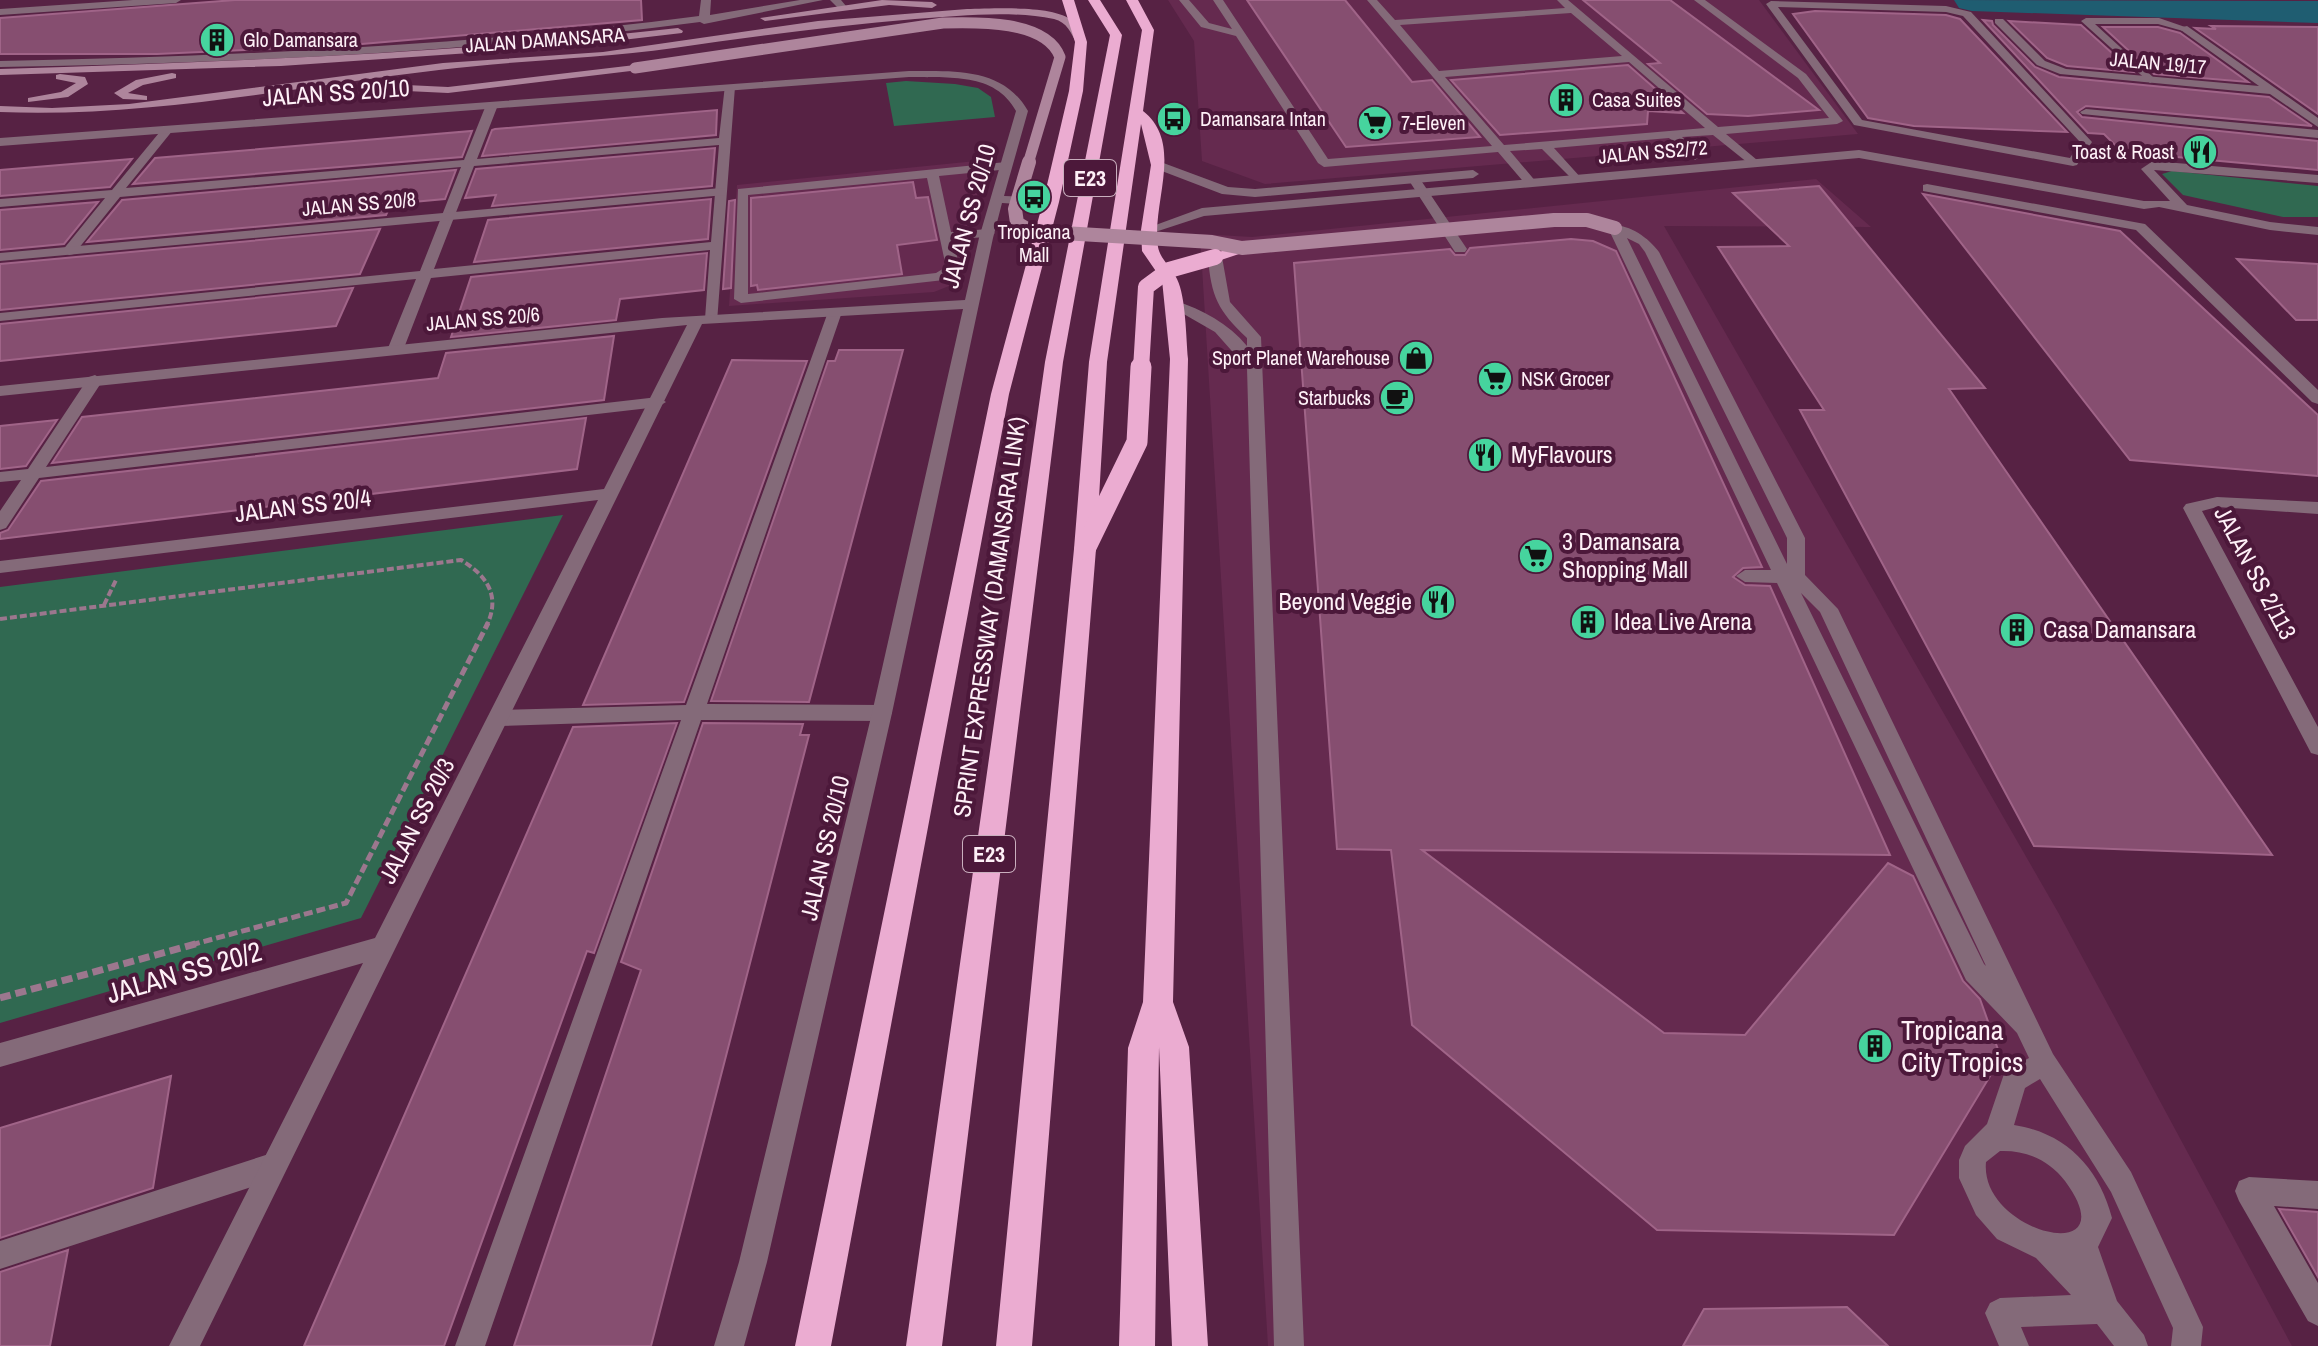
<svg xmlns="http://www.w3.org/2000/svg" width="2318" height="1346" font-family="'Archivo Narrow',sans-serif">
<rect width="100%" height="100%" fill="#572244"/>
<!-- built -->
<path fill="#652a4f" d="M1168 0H1759L1858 134 1265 184 1202 161 1194 41Z
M986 160 954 284 934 292 729 306 737 185Z
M1816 179 1871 227 1664 226 2059 914 2292 1346H1268L1200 234 1252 237Z"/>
<!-- green -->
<path fill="#306951" d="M906 81 955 84 978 88 991 97 995 117 894 126 886 83Z
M2172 171 2318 186V217H2283L2183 195 2162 174Z
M563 515 361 918 0 1023V587Z"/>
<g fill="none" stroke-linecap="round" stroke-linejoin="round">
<!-- river -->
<path fill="#1f5d71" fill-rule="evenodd" d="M1954 0 2318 1V23L1972 11 1959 8Z"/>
</g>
<!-- building -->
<path fill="#864e70" stroke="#a06488" stroke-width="2" d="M235 0H641L642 20 350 45 157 54H0V18Z
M1247 0H1345L1412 82 1432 80 1480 137 1346 147Z
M1583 0H1670L1819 110 1748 116 1707 114 1648 64 1660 63Z
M1815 11 1946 15 1960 19 2067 132 1914 126 1868 118 1793 14Z
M1983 20 1992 21 1993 25 2035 67 2059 77 2269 97 2312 126 2086 106 2077 112 2082 117 2318 141V170L2122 152 2104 134 2088 133Z
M2009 21 2081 25 2133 72 2067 66 2047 58Z
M2211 26 2318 27V114L2195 28 2216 29Z
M2103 27H2158L2180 33 2248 82 2154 74Z
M1628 65 1683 113 1648 111 1647 124 1500 135 1451 80Z
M717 110 716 135 482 156 492 130 495 129Z
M472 131 462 157 133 184 155 158Z
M715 148 712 186 492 206 496 195 465 198 476 169Z
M132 159 110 187 0 196V170Z
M456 170 445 199 391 204 386 215 87 242 122 200Z
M913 182 916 198 928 197 937 240 897 245 902 274 758 290 757 285 751 286V198Z
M1819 186 1985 388 1949 389 2272 855 2034 846 1800 410H1824L1718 247 1789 246 1733 193Z
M1923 194 2120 231 2318 415V476L2130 460Z
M711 199 708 239 474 262 488 220Z
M735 200 731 288 723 289 729 201Z
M98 202 64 244 0 250V210Z
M380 229 360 274 0 310V264Z
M1571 239 1593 241 1616 251 1762 567 1743 568 1733 577 1745 585 1770 586 1890 855 1422 850 1664 1033 1745 1035 1888 863 1913 876 1963 981 1980 999 2001 1058 1894 1235 1657 1230 1412 1025 1391 850 1337 849 1294 263 1450 249 1455 255H1465L1470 248Z
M707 253 704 290 620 299 616 320 451 337 471 277Z
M2237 259 2318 264V320H2296Z
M353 288 336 326 0 361V324Z
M614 336 604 400 52 463 82 417 438 378 446 353Z
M839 350H903L809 702 711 701 828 361H835Z
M732 360 807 361 684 702 583 705Z
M586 418 577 469 0 539V533L8 530 41 481Z
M57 420 26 466 0 469V426Z
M677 723 594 953 587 951 444 1346H304L573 727Z
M703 723 803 724 800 735H809L651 1346H514L641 970 621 962Z
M171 1076 153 1188 0 1238V1128Z
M2279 1209 2318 1212V1277Z
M68 1250 50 1346H0V1272Z
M1847 1307 1888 1346H1683L1704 1309Z"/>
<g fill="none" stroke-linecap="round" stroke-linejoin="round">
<!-- path-far2 -->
<path stroke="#9c778e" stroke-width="4" stroke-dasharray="7 3" stroke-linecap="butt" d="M104 605 117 578
M0 619 461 560C486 575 501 595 487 625"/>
<!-- path-far1 -->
<path stroke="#9c778e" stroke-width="5" stroke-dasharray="9 4" stroke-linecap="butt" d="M191 945 346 903 488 623"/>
<!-- path -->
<path stroke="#9c778e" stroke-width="7" stroke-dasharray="11 5" stroke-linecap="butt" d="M0 998 199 943"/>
<!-- lane -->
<path fill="#846a79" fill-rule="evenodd" d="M133 0H181L176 3 0 15V9Z
M701 0H711L710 15 800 0H823L704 24 700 22C467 53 234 63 0 67V61C234 56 467 46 699 16Z
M830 0H841L846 6 838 8Z
M1179 0H1189L1209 23 1232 29 1213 0H1223L1328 159 1492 146 1367 0H1377L1395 20 1565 8 1557 0H1568L1718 127 1829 118 1798 78 1694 0H1705L1806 74 1843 121 1837 124 1726 134 1757 160 1759 163 1753 167 1713 135 1682 137 1701 156 1695 160 1669 138 1554 148 1582 179 1576 183 1542 149 1510 151 1537 183 1531 187 1527 186 1498 152 1324 167 1318 163 1236 36 1201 27ZM1571 13 1622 56 1439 71 1400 25ZM1629 62 1705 128 1504 145 1445 77Z
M1771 1 1946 6 1971 12 2092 142 2077 165 2073 166 1854 125 1766 4ZM1778 7 1946 12 1963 16 2080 142 2070 158 1862 120Z
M2159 18 2188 28 2183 31 2158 24H2095L2154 78 2156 80 2150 83 2081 21 2086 18Z
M725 85 735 87 717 322 712 323 705 319 710 250 431 278 404 348 396 353 388 348 416 279 0 321V313L420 271 461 167 120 197 74 254 69 255 62 251 105 198 0 207V199L112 190 163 128 173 130 126 188 464 160 486 105 492 102 498 105 477 159 719 138ZM719 145 711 242 434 269 474 166Z
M2086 109 2318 130V138L2082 114 2080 112Z
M1006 162 1012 166 1010 169 939 176 951 232 988 229 995 233 988 237 953 239 960 269 944 280 741 303 734 299 738 189ZM927 178 946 267 936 273 748 294V195Z
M1410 176H1418L1467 249 1465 252H1455L1408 179Z
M1927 184 2145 224 2318 390V404L2312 402 2136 230 1923 191V185Z
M1610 225C1629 224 1648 237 1659 252L1805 538V575L1838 609 2053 1054 2131 1172 2203 1327 2201 1346H2171L2173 1328 2111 1192 2040 1079 2025 1088 2014 1125C2066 1133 2099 1168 2112 1218L2098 1247 2117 1301 2144 1335 2148 1346H2114L2097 1324 2021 1327 2029 1346H1999L1985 1313 1990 1303 2000 1298 2071 1295 2036 1258 1997 1239 1976 1215 1959 1178V1160L1965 1146 1987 1124 2005 1071 2029 1058 2017 1033 1966 980 1777 583 1745 582 1736 576 1745 570H1771L1608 228ZM1627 238 1639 244 1645 252 1787 538V564ZM1801 593 1820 612 1986 966 1984 964ZM2000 1151C2026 1150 2049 1160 2065 1181 2130 1269 1979 1234 1986 1162Z
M1215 253 1222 257 1230 302 1261 337 1304 1346H1274L1247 368 1215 332 1168 305 1175 301C1202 309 1229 324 1247 346V338C1218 311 1211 296 1208 257Z
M835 308 842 312 707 704 882 705 889 708 892 713 889 718 882 721 701 720 485 1346H455L681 720 499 726 492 723 489 718 492 713 499 710 686 705 828 312Z
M95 375 103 380 46 467 658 397 666 402 658 407 39 478 6 528 0 530V511L21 480 0 482V472L28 469 89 377Z
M272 1153 282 1157 286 1167 282 1177 0 1269V1241Z
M2249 1177 2318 1181V1209L2274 1206 2318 1283V1326L2308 1321 2239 1201 2235 1191 2239 1181Z"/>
<!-- street -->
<path fill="#846a79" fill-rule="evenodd" d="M1995 19H2003L2045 61 2066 69 2259 86 2178 28 2187 26 2318 118V127L2270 94 2060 74 2037 65 1995 23Z
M909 71C954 71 1003 67 1028 111L1004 196 1051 198 1057 202 1051 206 1002 203 993 238 892 713 767 1262 744 1346H714L739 1262 872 713 963 309 702 324 200 1346H169L363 963 0 1067V1043L375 938 598 500 0 573V561L604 489 687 325 0 396V386L662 318 965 300 979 238 1016 111C995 72 948 78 909 77L0 146V138Z
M1859 150 2144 201H2170L2141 169 2153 161 2318 175V183L2154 170 2187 205 2270 222 2318 227V235L2270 230 2159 207 2144 209 1859 158 1204 216 1149 234 1142 230 1202 208Z
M1158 161 1228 187 1255 189 1473 170 1479 174 1473 178 1255 197 1222 194 1154 168V162Z
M721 188 725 189V195L0 261V253Z
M2217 497 2318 502V514L2217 507 2202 511 2318 727V755L2311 753 2183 508 2186 504Z"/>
<!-- secondary -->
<path fill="#ae859c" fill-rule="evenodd" d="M882 0 932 2 937 5 932 8 889 5 765 21 760 18Z
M967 9C992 9 1053 4 1073 21 1079 26 1082 35 1086 42L1077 44C1071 33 1067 22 1054 19 1008 10 960 16 915 19 834 26 754 36 674 48 596 59 518 60 439 70 293 87 147 118 0 112V106L52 108 129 104 443 63 603 52 818 21Z
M678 28 683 31 682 33 571 46 281 66 0 75V69C226 62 453 53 678 28Z
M635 65 640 68 639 70 448 93 365 89 359 86 365 83 448 87Z
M172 73 176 74V78L143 85 128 93 147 96V100L123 99 114 93 136 80Z
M60 74 85 77 88 84 68 97 28 102V98L61 92 76 83 56 79V75Z"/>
<!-- highway -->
<path fill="#ebacd1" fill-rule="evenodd" d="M1062 0H1074L1087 42 1083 91 1059 202 1009 394 831 1346H795L991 394 1043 202 1069 91 1075 42Z
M1088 0H1100L1122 35 1063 362 942 1346H906L1045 362 1110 35Z
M1126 0H1138L1154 30 1143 111C1185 144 1151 203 1158 247 1160 259 1172 268 1177 279 1186 297 1186 338 1188 359L1173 1002 1189 1047 1208 1346H1172L1159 1047 1155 1346H1119L1128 1048 1143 1002 1170 359 1162 280 1142 251 1141 230 1151 165 1141 124 1107 362 1096 549 1032 1346H996L1074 549 1089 362 1142 30Z
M1242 243 1248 245V251L1215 262 1207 257Z"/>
<!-- secondary-bridge-far1 -->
<path stroke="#ae859c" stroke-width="11" d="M635 68 943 23C977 22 1046 20 1060 57L1028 164"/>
<!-- secondary-bridge -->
<path stroke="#ae859c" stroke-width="14" d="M1029 162 1015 209 1017 223 1030 231 1212 242 1242 248 1554 220H1587L1615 228"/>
<!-- highway-bridge-far1 -->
<path stroke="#ebacd1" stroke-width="16" d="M1141 369 1146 287 1169 270 1215 257"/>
<!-- highway-bridge -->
<path stroke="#ebacd1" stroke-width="21" d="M1085 549 1137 442 1141 367"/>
</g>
<!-- icons -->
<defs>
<g id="building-disc" transform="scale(1.8)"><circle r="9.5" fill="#46d49e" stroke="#4c183a"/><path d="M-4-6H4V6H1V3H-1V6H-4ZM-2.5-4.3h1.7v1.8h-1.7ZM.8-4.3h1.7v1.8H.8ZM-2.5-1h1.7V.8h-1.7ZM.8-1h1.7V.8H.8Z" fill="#111"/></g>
<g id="bus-disc" transform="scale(1.8)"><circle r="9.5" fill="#46d49e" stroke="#4c183a"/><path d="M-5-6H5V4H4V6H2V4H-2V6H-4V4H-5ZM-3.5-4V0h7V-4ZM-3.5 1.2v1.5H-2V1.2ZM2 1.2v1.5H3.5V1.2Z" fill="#111"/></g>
<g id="supermarket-disc" transform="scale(1.8)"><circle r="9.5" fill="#46d49e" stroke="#4c183a"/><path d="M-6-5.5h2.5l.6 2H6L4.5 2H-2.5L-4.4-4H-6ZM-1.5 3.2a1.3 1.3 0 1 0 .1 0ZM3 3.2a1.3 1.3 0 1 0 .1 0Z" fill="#111"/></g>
<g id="restaurant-disc" transform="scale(1.8)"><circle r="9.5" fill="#46d49e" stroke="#4c183a"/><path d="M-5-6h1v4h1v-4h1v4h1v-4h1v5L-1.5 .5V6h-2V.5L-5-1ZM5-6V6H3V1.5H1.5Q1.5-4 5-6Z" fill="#111"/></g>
<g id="shop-disc" transform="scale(1.8)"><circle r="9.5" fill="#46d49e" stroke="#4c183a"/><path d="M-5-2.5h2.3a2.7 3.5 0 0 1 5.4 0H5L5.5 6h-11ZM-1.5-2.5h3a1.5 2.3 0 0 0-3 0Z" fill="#111"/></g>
<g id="cafe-disc" transform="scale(1.8)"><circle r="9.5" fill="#46d49e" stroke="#4c183a"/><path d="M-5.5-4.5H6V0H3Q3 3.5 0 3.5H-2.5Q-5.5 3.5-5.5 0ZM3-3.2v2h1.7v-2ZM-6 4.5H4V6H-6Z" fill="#111"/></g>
</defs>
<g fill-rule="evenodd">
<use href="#building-disc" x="217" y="40"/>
<use href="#building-disc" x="1566" y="100"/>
<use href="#bus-disc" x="1174" y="119"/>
<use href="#supermarket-disc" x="1375" y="123"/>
<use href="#restaurant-disc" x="2200" y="152"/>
<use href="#bus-disc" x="1034" y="197"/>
<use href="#shop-disc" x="1416" y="358"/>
<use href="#supermarket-disc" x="1495" y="379"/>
<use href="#cafe-disc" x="1397" y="398"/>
<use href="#restaurant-disc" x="1485" y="455"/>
<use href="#supermarket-disc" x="1536" y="556"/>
<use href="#restaurant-disc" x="1438" y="602"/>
<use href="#building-disc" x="1588" y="622"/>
<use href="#building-disc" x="2017" y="630"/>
<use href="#building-disc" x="1875" y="1046"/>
</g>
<g text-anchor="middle" stroke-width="8" stroke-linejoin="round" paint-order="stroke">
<!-- far-poi labels -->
<g font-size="20" fill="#fef0f7" stroke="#4c183a" text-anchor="start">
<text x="243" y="47">Glo Damansara</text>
<text x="1592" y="107">Casa Suites</text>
<text x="1200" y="126">Damansara Intan</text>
<text x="1401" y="130">7-Eleven</text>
<text x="2174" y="159" text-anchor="end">Toast &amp; Roast</text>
<text x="1034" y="239" text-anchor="middle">Tropicana<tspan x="1034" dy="23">Mall</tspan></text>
<text x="1390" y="365" text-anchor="end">Sport Planet Warehouse</text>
<text x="1521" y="386">NSK Grocer</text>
<text x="1371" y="405" text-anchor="end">Starbucks</text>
</g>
<!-- far-street labels -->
<g font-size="20" fill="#fef0f7" stroke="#4c183a">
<text transform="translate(545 40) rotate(-4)" y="7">JALAN DAMANSARA</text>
<text transform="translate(2158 63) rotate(5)" y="7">JALAN 19/17</text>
<text transform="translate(1653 152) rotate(-5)" y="7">JALAN SS2/72</text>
<text transform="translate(359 204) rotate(-5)" y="7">JALAN SS 20/8</text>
<text transform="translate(483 319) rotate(-5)" y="7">JALAN SS 20/6</text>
</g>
<!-- shield labels -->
<g fill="#4c183a" stroke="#c9afbe" stroke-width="2">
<rect x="1064" y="160" width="52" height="36" rx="6"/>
<rect x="963" y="836" width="52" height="36" rx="6"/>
</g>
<g font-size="22" font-weight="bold" fill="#fef0f7">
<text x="1090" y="186">E23</text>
<text x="989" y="862">E23</text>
</g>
<!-- street labels -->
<g font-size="24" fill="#fef0f7" stroke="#4c183a">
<text transform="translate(336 93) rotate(-4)" y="8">JALAN SS 20/10</text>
<text transform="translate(969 216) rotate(-75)" y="8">JALAN SS 20/10</text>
<text transform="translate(303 506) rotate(-7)" y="8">JALAN SS 20/4</text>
<text transform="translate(2255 573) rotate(62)" y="8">JALAN SS 2/113</text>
<text transform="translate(990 617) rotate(-82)" y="8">SPRINT EXPRESSWAY (DAMANSARA LINK)</text>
<text transform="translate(417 821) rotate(-63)" y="8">JALAN SS 20/3</text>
<text transform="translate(825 848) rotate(-77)" y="8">JALAN SS 20/10</text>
</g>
<!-- poi labels -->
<g font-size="24" fill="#fef0f7" stroke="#4c183a" text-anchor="start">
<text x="1511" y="463">MyFlavours</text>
<text x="1562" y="550">3 Damansara<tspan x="1562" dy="28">Shopping Mall</tspan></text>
<text x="1412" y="610" text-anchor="end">Beyond Veggie</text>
<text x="1614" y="630">Idea Live Arena</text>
<text x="2043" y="638">Casa Damansara</text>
</g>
<!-- near-street labels -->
<g font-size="28" fill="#fef0f7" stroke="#4c183a">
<text transform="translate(184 972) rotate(-16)" y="10">JALAN SS 20/2</text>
</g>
<!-- near-poi labels -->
<g font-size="28" fill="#fef0f7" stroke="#4c183a" text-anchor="start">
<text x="1901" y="1040">Tropicana<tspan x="1901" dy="32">City Tropics</tspan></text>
</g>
</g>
</svg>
